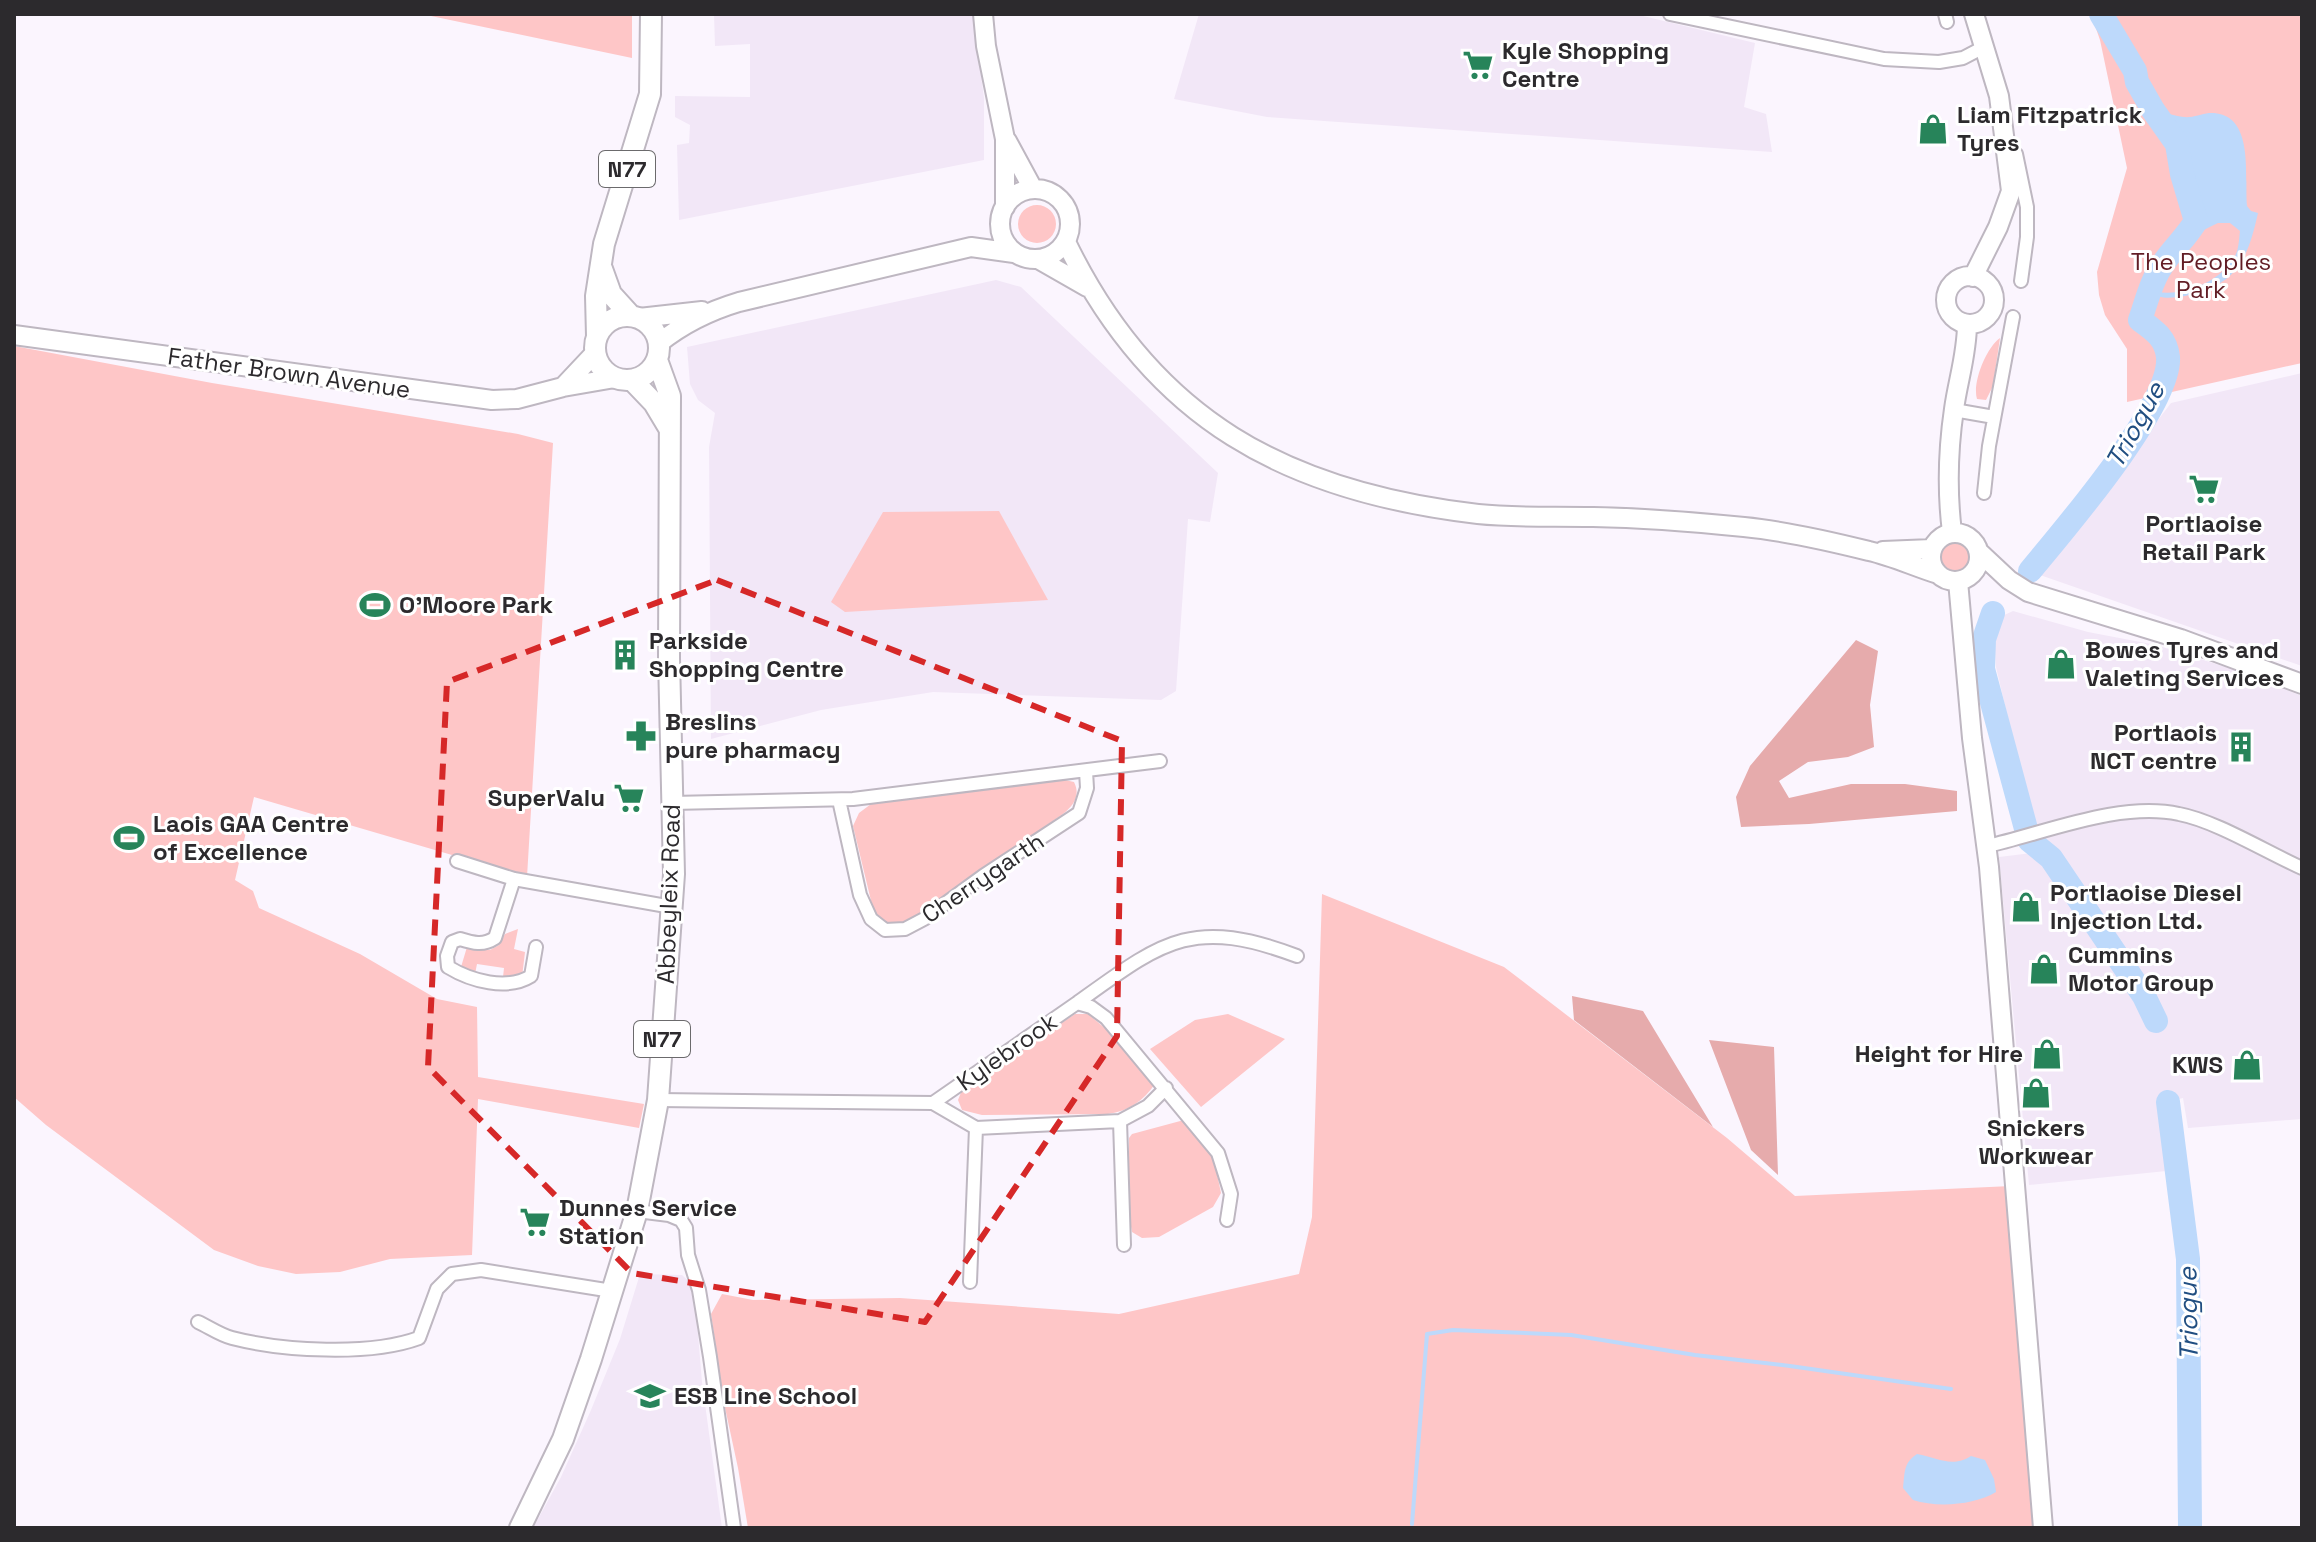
<svg xmlns="http://www.w3.org/2000/svg" width="2316" height="1542" font-family="'Space Grotesk',sans-serif">
<rect width="100%" height="100%" fill="#fbf5fe"/>
<!-- built -->
<path fill="#f2e7f7" d="M714 14H973L984 98V160L679 220 677 145 689 143 690 125 675 117V96L750 97V44L715 46Z
M1199 14H1635L1755 43 1744 107 1766 114 1772 152 1267 117 1174 99Z
M996 280 1021 287 1218 473 1210 522 1188 519 1176 691 1161 700 933 692 821 710 711 739 709 447 715 413 698 400 690 384 687 347Z
M2302 373V666L2040 575 2171 403Z
M2013 611 2088 632 2156 645 2235 670 2302 696V1119L2188 1128 2183 1098 2166 1102 2176 1170 2029 1185 1999 857 2032 853 2029 845 2035 834 1996 667 1994 636 2000 617Z
M640 1274 682 1275 694 1286 702 1382 722 1528H533L561 1477 591 1410 620 1339Z"/>
<!-- green -->
<path fill="#fec6c7" d="M432 14H632V58L431 16Z
M2091 14H2302V363L2127 402V349L2105 315 2099 295 2097 272 2127 168 2100 40Z
M1018 224a19 19 0 1 1 38 0a19 19 0 1 1-38 0Z
M2000 338 1993 386 1986 400 1977 399C1972 383 1986 348 2000 338Z
M14 346 212 383 518 434 553 443 527 877 254 797 235 880 253 891 259 908 360 954 437 999 477 1007 478 1077 644 1104 639 1128 478 1099 472 1255 390 1259 340 1272 296 1274 258 1266 214 1250 46 1125 14 1097Z
M999 511 1048 600 845 612 831 602 883 512Z
M1941 556a15 15 0 1 1 30 0a15 15 0 1 1-30 0Z
M1065 780 1074 782C1081 796 1073 806 1063 814L907 922H884L874 913 853 826 859 813 871 804Z
M1322 894 1504 967 1727 1138 1795 1196 2011 1186 2037 1528H748L738 1468 724 1403 711 1314 722 1294 753 1300 900 1298 1119 1314 1299 1274 1312 1217Z
M518 929 514 949 525 952 522 977H503L504 968 477 964 475 974 461 967 467 947 490 950 499 945 505 934Z
M1075 1014H1088L1118 1039 1155 1084C1143 1101 1129 1111 1108 1114L982 1115 962 1110 958 1100 962 1090Z
M1228 1014 1285 1039 1201 1107 1150 1049 1195 1020Z
M1184 1120 1213 1155 1221 1193 1213 1207 1159 1237 1142 1238 1132 1232 1129 1216V1138L1132 1134Z"/>
<!-- forest -->
<path fill="#e6abac" d="M1856 640 1878 651 1870 705 1874 747 1848 757 1808 762 1779 781 1789 798 1851 784H1905L1957 791V811L1809 824 1741 827 1736 797 1750 766Z
M1572 996 1643 1011 1713 1127 1574 1020Z
M1709 1040 1774 1047 1778 1175 1751 1150Z"/>
<!-- water -->
<path fill="#bdd9fb" fill-rule="evenodd" d="M2153 110C2163 112 2174 116 2184 117 2192 118 2201 114 2209 113 2256 111 2244 177 2247 206L2251 211 2258 213C2247 262 2236 285 2185 296 2171 298 2160 300 2149 291L2164 262 2184 241 2196 221 2182 174 2177 144ZM2218 223H2230L2240 231C2239 238 2239 249 2235 256 2221 281 2186 296 2158 292L2155 286C2169 256 2188 236 2218 223Z
M1917 1454C1938 1458 1952 1468 1971 1456L1985 1460 1994 1479 1996 1492C1974 1505 1938 1508 1913 1500L1903 1488C1905 1473 1903 1463 1917 1454Z"/>
<g fill="none" stroke-linecap="round" stroke-linejoin="round">
<!-- stream -->
<path stroke="#bdd9fb" stroke-width="4" d="M1412 1524 1427 1334 1453 1330 1571 1335 1695 1355 1790 1366 1951 1389"/>
<!-- river -->
<path stroke="#bdd9fb" stroke-width="24" d="M2030 571C2062 532 2172 405 2168 357 2166 338 2154 330 2140 320 2147 300 2152 278 2165 261 2175 247 2187 236 2196 221L2182 174 2177 144 2153 110 2137 82 2135 71 2101 14
M1993 613 1984 639 1983 669 2029 840 2051 858 2144 996 2156 1021
M2168 1102 2188 1259 2190 1528"/>
<!-- street casing -->
<g stroke="#beb7c1" stroke-width="16">
<path id="street" d="M1670 14 1884 59 1939 62 1963 58 1984 47
M1945 14 1947 22
M2008 152 2016 154 2027 207V237L2021 281
M1954 410 1994 417
M1984 493 1989 446 2013 317
M839 800 860 895 871 919 885 930 905 929 924 919 983 876 1079 813 1087 788 1086 771
M672 803 853 799 1160 761
M1987 846C2045 833 2120 801 2179 814 2216 821 2266 852 2302 868
M457 861 514 879 672 907
M514 879 495 938C483 946 473 943 460 939L452 942 447 956 448 967C471 981 507 991 531 976L536 947
M1077 1003C1162 942 1191 916 1297 956
M658 1100 933 1103 1077 1003 1091 1007 1106 1018 1218 1153 1231 1194 1227 1220
M933 1103 976 1128 1120 1121 1148 1106 1166 1088
M1120 1121 1124 1245
M637 1211 669 1215 681 1220 686 1228 688 1255 699 1290 710 1357 734 1528
M970 1282 976 1128
M198 1322C209 1327 220 1335 232 1338 283 1351 370 1356 419 1338L437 1289 452 1274 481 1270 612 1291"/>
</g>
<!-- secondary casing -->
<g stroke="#beb7c1" stroke-width="22">
<path id="secondary" d="M983 14 986 46 1005 139V207
M1007 141 1033 189
M1000 224a35 35 0 1 1 70 0a35 35 0 1 1-70 0Z
M1066 242C1152 420 1287 492 1478 514 1516 518 1555 516 1593 517 1643 518 1694 522 1744 527 1785 531 1829 541 1869 551 1892 556 1915 567 1938 574
M1038 259 1087 287
M1946 300a24 24 0 1 1 48 0a24 24 0 1 1-48 0Z
M1973 277 1998 227 2011 191 1999 96 1974 14
M639 318 702 311
M14 335 492 400 517 399 563 387 615 378
M659 343C684 323 709 311 739 302L971 247 1014 253
M563 387 595 353
M1952 532C1947 492 1948 450 1954 409 1958 380 1967 354 1967 324
M1931 557a24 24 0 1 1 48 0a24 24 0 1 1-48 0Z
M1883 551 1932 549
M1978 551 2009 580 2028 592 2181 639 2302 684
M1958 581 1972 738 1989 867 2043 1528"/>
</g>
<!-- primary casing -->
<g stroke="#beb7c1" stroke-width="24">
<path id="primary" d="M602 269 611 294 631 316
M595 348a32 32 0 1 1 64 0a32 32 0 1 1-64 0Z
M597 336 596 296 604 244 650 94 651 14
M632 380 654 403 669 428
M520 1528 563 1439 591 1359 637 1211 658 1100 674 874 669 658 670 396 657 360"/>
</g>
<!-- street -->
<use href="#street" stroke="#fff" stroke-width="12"/>
<!-- secondary -->
<use href="#secondary" stroke="#fff" stroke-width="18"/>
<!-- primary -->
<use href="#primary" stroke="#fff" stroke-width="20"/>
</g>
<!-- marked area -->
<path fill="none" stroke="#d62828" stroke-width="6" stroke-dasharray="16 10" stroke-linejoin="round" d="M717 580 1122 741 1117 1036 925 1322 632 1273 428 1067 447 682Z"/>
<!-- icons -->
<defs>
<g id="supermarket-bare" transform="scale(2.4)"><path d="M-6-5.5h2.5l.6 2H6L4.5 2H-2.5L-4.4-4H-6ZM-1.5 3.2a1.3 1.3 0 1 0 .1 0ZM3 3.2a1.3 1.3 0 1 0 .1 0Z" fill="#27845a" stroke="#fff" stroke-width="2.5" paint-order="stroke"/></g>
<g id="shop-bare" transform="scale(2.4)"><path d="M-5-2.5h2.3a2.7 3.5 0 0 1 5.4 0H5L5.5 6h-11ZM-1.5-2.5h3a1.5 2.3 0 0 0-3 0Z" fill="#27845a" stroke="#fff" stroke-width="2.5" paint-order="stroke"/></g>
<g id="stadium-bare" transform="scale(2.4)"><path d="M0-5a6.5 5 0 1 0 0 10a6.5 5 0 1 0 0-10ZM-3.5-1.8h7v3.6h-7Z" fill="#27845a" stroke="#fff" stroke-width="2.5" paint-order="stroke"/></g>
<g id="building-bare" transform="scale(2.4)"><path d="M-4-6H4V6H1V3H-1V6H-4ZM-2.5-4.3h1.7v1.8h-1.7ZM.8-4.3h1.7v1.8H.8ZM-2.5-1h1.7V.8h-1.7ZM.8-1h1.7V.8H.8Z" fill="#27845a" stroke="#fff" stroke-width="2.5" paint-order="stroke"/></g>
<g id="pharmacy-bare" transform="scale(2.4)"><path d="M-2-6h4v4h4v4h-4v4h-4v-4h-4v-4h4Z" fill="#27845a" stroke="#fff" stroke-width="2.5" paint-order="stroke"/></g>
<g id="university-bare" transform="scale(2.4)"><path d="M0-5L7-2L0 1L-7-2ZM-4 1L0 2.5L4 1V4Q0 6-4 4Z" fill="#27845a" stroke="#fff" stroke-width="2.5" paint-order="stroke"/></g>
</defs>
<g fill-rule="evenodd">
<use href="#supermarket-bare" x="1478" y="65"/>
<use href="#shop-bare" x="1933" y="129"/>
<use href="#supermarket-bare" x="2204" y="489"/>
<use href="#stadium-bare" x="375" y="605"/>
<use href="#building-bare" x="625" y="655"/>
<use href="#shop-bare" x="2061" y="664"/>
<use href="#pharmacy-bare" x="641" y="736"/>
<use href="#building-bare" x="2241" y="747"/>
<use href="#supermarket-bare" x="629" y="798"/>
<use href="#stadium-bare" x="129" y="838"/>
<use href="#shop-bare" x="2026" y="907"/>
<use href="#shop-bare" x="2044" y="969"/>
<use href="#shop-bare" x="2047" y="1054"/>
<use href="#shop-bare" x="2247" y="1065"/>
<use href="#shop-bare" x="2036" y="1093"/>
<use href="#supermarket-bare" x="535" y="1222"/>
<use href="#university-bare" x="650" y="1396"/>
</g>
<g text-anchor="middle" stroke-width="6" stroke-linejoin="round" paint-order="stroke">
<!-- shield labels -->
<g fill="#fff" stroke="#6b6a6c" stroke-width="2">
<rect x="599" y="151" width="56" height="36" rx="6"/>
<rect x="634" y="1021" width="56" height="36" rx="6"/>
</g>
<g font-size="22" font-weight="bold" fill="#2c2a2d">
<text x="627" y="177">N77</text>
<text x="662" y="1047">N77</text>
</g>
<!-- poi labels -->
<g font-size="24" font-weight="bold" fill="#2c2a2d" stroke="#fff" text-anchor="start">
<text x="1502" y="59">Kyle Shopping<tspan x="1502" dy="28">Centre</tspan></text>
<text x="1957" y="123">Liam Fitzpatrick<tspan x="1957" dy="28">Tyres</tspan></text>
<text x="2204" y="532" text-anchor="middle">Portlaoise<tspan x="2204" dy="28">Retail Park</tspan></text>
<text x="399" y="613">O'Moore Park</text>
<text x="649" y="649">Parkside<tspan x="649" dy="28">Shopping Centre</tspan></text>
<text x="2085" y="658">Bowes Tyres and<tspan x="2085" dy="28">Valeting Services</tspan></text>
<text x="665" y="730">Breslins<tspan x="665" dy="28">pure pharmacy</tspan></text>
<text x="2217" y="741" text-anchor="end">Portlaois<tspan x="2217" dy="28">NCT centre</tspan></text>
<text x="605" y="806" text-anchor="end">SuperValu</text>
<text x="153" y="832">Laois GAA Centre<tspan x="153" dy="28">of Excellence</tspan></text>
<text x="2050" y="901">Portlaoise Diesel<tspan x="2050" dy="28">Injection Ltd.</tspan></text>
<text x="2068" y="963">Cummins<tspan x="2068" dy="28">Motor Group</tspan></text>
<text x="2023" y="1062" text-anchor="end">Height for Hire</text>
<text x="2223" y="1073" text-anchor="end">KWS</text>
<text x="2036" y="1136" text-anchor="middle">Snickers<tspan x="2036" dy="28">Workwear</tspan></text>
<text x="559" y="1216">Dunnes Service<tspan x="559" dy="28">Station</tspan></text>
<text x="674" y="1404">ESB Line School</text>
</g>
<!-- park labels -->
<g font-size="24" fill="#621d25" stroke="#fff">
<text x="2201" y="270">The Peoples<tspan x="2201" dy="28">Park</tspan></text>
</g>
<!-- street labels -->
<g font-size="24" fill="#2c2a2d" stroke="#fff">
<text transform="translate(289 373) rotate(8)" y="8">Father Brown Avenue</text>
<text transform="translate(983 878) rotate(-34)" y="8">Cherrygarth</text>
<text transform="translate(669 894) rotate(-88)" y="8">Abbeyleix Road</text>
<text transform="translate(1007 1052) rotate(-35)" y="8">Kylebrook</text>
</g>
<!-- water labels -->
<g font-size="26" font-style="italic" fill="#204e81" stroke="#fff">
<text transform="translate(2135 425) rotate(-61)" y="9">Triogue</text>
<text transform="translate(2188 1314) rotate(-91)" y="9">Triogue</text>
</g>
</g>
<!-- border -->
<rect width="2316" height="1542" fill="none" stroke="#2c2a2d" stroke-width="32"/>
</svg>
